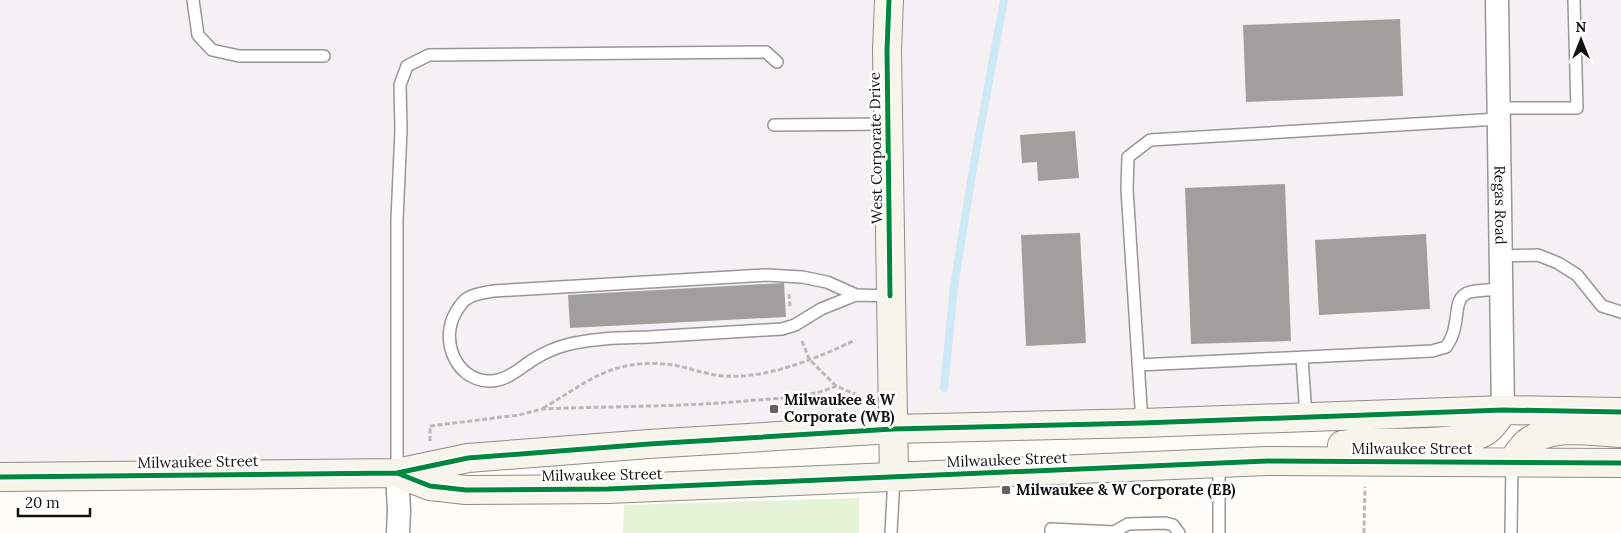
<svg xmlns="http://www.w3.org/2000/svg" width="1621" height="533" font-family="Lora,serif">
<rect width="100%" height="100%" fill="#fdfcf7"/>
<!-- industrial -->
<path fill="#f5f0f3" d="M0 0H1621V412L0 477Z"/>
<!-- green -->
<path fill="#e7f3d7" d="M859 498V533H623L624 505Z"/>
<g fill="none" stroke-linecap="round" stroke-linejoin="round">
<!-- stream -->
<path stroke="#cde8f7" stroke-width="8" d="M944 388 954 287 973 168 1004 0"/>
</g>
<!-- building -->
<path fill="#a19f9c" d="M1400 19 1403 96 1246 102 1243 25Z
M1075 131 1079 178 1038 181 1037 162 1022 163 1020 135Z
M1285 184 1291 341 1191 344 1185 188Z
M1080 233 1086 343 1026 346 1021 235Z
M1426 234 1430 309 1319 315 1315 240Z
M784 283 786 317 570 328 568 295Z"/>
<g fill="none" stroke-linecap="round" stroke-linejoin="round">
<!-- lane casing -->
<g stroke="#979795" stroke-width="14">
<path id="lane" d="M193 0 198 35 212 50 239 56H324
M1498 108H1577L1574 0
M774 125 889 124
M1501 256 1538 255 1558 263 1577 275 1602 306 1621 312
M856 295 821 309 795 325 782 329C737 332 693 334 649 337 621 338 592 338 566 345 555 348 544 353 534 359 520 368 506 382 488 381 454 379 440 338 456 312 459 307 462 301 468 298 476 293 485 293 493 291L766 275 802 277 827 282 856 295 890 296
M1302 357 1306 417
M1138 365 1432 351 1446 347C1451 340 1454 333 1455 325 1458 313 1455 296 1470 292 1480 290 1491 290 1501 289
M1142 423 1127 189 1128 157 1150 140 1498 119
M1219 463V533
M397 473V220L401 130 400 85 407 66 429 55 766 52 777 62
M1114 532 1128 524 1165 523 1173 525 1179 533
M891 533 894 477
M1051 533V529L1114 532V533
M1511 533 1512 462"/>
</g>
<!-- street casing -->
<g stroke="#979795" stroke-width="25">
<g id="street">
<path id="s1" d="M1497 0 1503 410"/>
<path d="M397 473 399 510 398 533"/>
</g>
</g>
<!-- secondary casing -->
<g stroke="#8e8d8b" stroke-width="30">
<path id="secondary" d="M889 0 887 50 894 477
M1342 445 1355 443C1384 442 1464 446 1486 431 1494 425 1498 418 1503 410
M1512 462C1517 456 1521 448 1527 443 1553 423 1590 432 1621 433
M397 473 430 486 466 490 608 489 1267 461 1621 463
M0 477 397 473 468 458 649 444 893 429 1142 423 1503 410 1621 412"/>
</g>
<!-- path -->
<path stroke="#b9b9b8" stroke-width="3" stroke-dasharray="5 2.5" stroke-linecap="butt" d="M789 294 790 307
M802 341 809 359 836 386
M543 408C574 391 595 371 631 365 644 363 660 363 673 365 690 368 707 375 725 376 767 379 818 358 855 340
M430 441V426L519 415 542 409C614 406 686 407 757 400 782 398 812 397 836 386L855 394
M1364 533 1365 487"/>
<!-- lane -->
<use href="#lane" stroke="#fffffe" stroke-width="11"/>
<!-- street -->
<use href="#street" stroke="#fffffe" stroke-width="22"/>
<!-- secondary -->
<use href="#secondary" stroke="#f6f4eb" stroke-width="28"/>
<!-- cycleway casing -->
<g stroke="#fff" stroke-width="8">
<path id="cycleway" d="M889 0 887 50 890 296
M397 473 430 486 466 490 608 489 1267 461 1621 463
M0 477 397 473 468 458 649 444 893 429 1142 423 1503 410 1621 412"/>
</g>
<!-- cycleway -->
<use href="#cycleway" stroke="#00873e" stroke-width="5"/>
</g>
<!-- markers -->
<g fill="#646362" stroke="#fff" stroke-width="2">
<rect x="769" y="404" width="10" height="10" rx="2.5"/>
<rect x="1001" y="485" width="10" height="10" rx="2.5"/>
</g>
<g text-anchor="middle" stroke-width="5" stroke-linejoin="round" paint-order="stroke">
<!-- street labels -->
<g font-size="15" fill="#111" stroke="#fff">
<text transform="translate(876 148) rotate(-91)" y="5">West Corporate Drive</text>
<text dy="5" stroke="none"><textPath href="#s1" startOffset="205">Regas Road</textPath></text>
<text x="1412" y="454">Milwaukee Street</text>
<text transform="translate(1007 460) rotate(-2)" y="5">Milwaukee Street</text>
<text transform="translate(198 462) rotate(-1)" y="5">Milwaukee Street</text>
<text transform="translate(602 475) rotate(-1)" y="5">Milwaukee Street</text>
</g>
<!-- poi labels -->
<g font-size="15" font-weight="bold" fill="#111" stroke="#fff" text-anchor="start">
<text x="784" y="405">Milwaukee &amp; W<tspan x="784" dy="17">Corporate (WB)</tspan></text>
<text x="1016" y="495">Milwaukee &amp; W Corporate (EB)</text>
</g>
</g>
<!-- north arrow -->
<g transform="translate(1581 40)" stroke="#ffffff" stroke-width="4" paint-order="stroke">
<path d="M0-4L9 19L0 12L-9 19Z" fill="#111111"/>
<text y="-8" font-size="14" font-weight="bold" text-anchor="middle" fill="#111111">N</text>
</g>
<!-- scale -->
<path d="M18 508v8h72v-8" fill="none" stroke="#111111" stroke-width="2.5"/>
<text x="25" y="508" font-size="15" fill="#111111" stroke="#ffffff" stroke-width="4" paint-order="stroke">20 m</text>
</svg>
